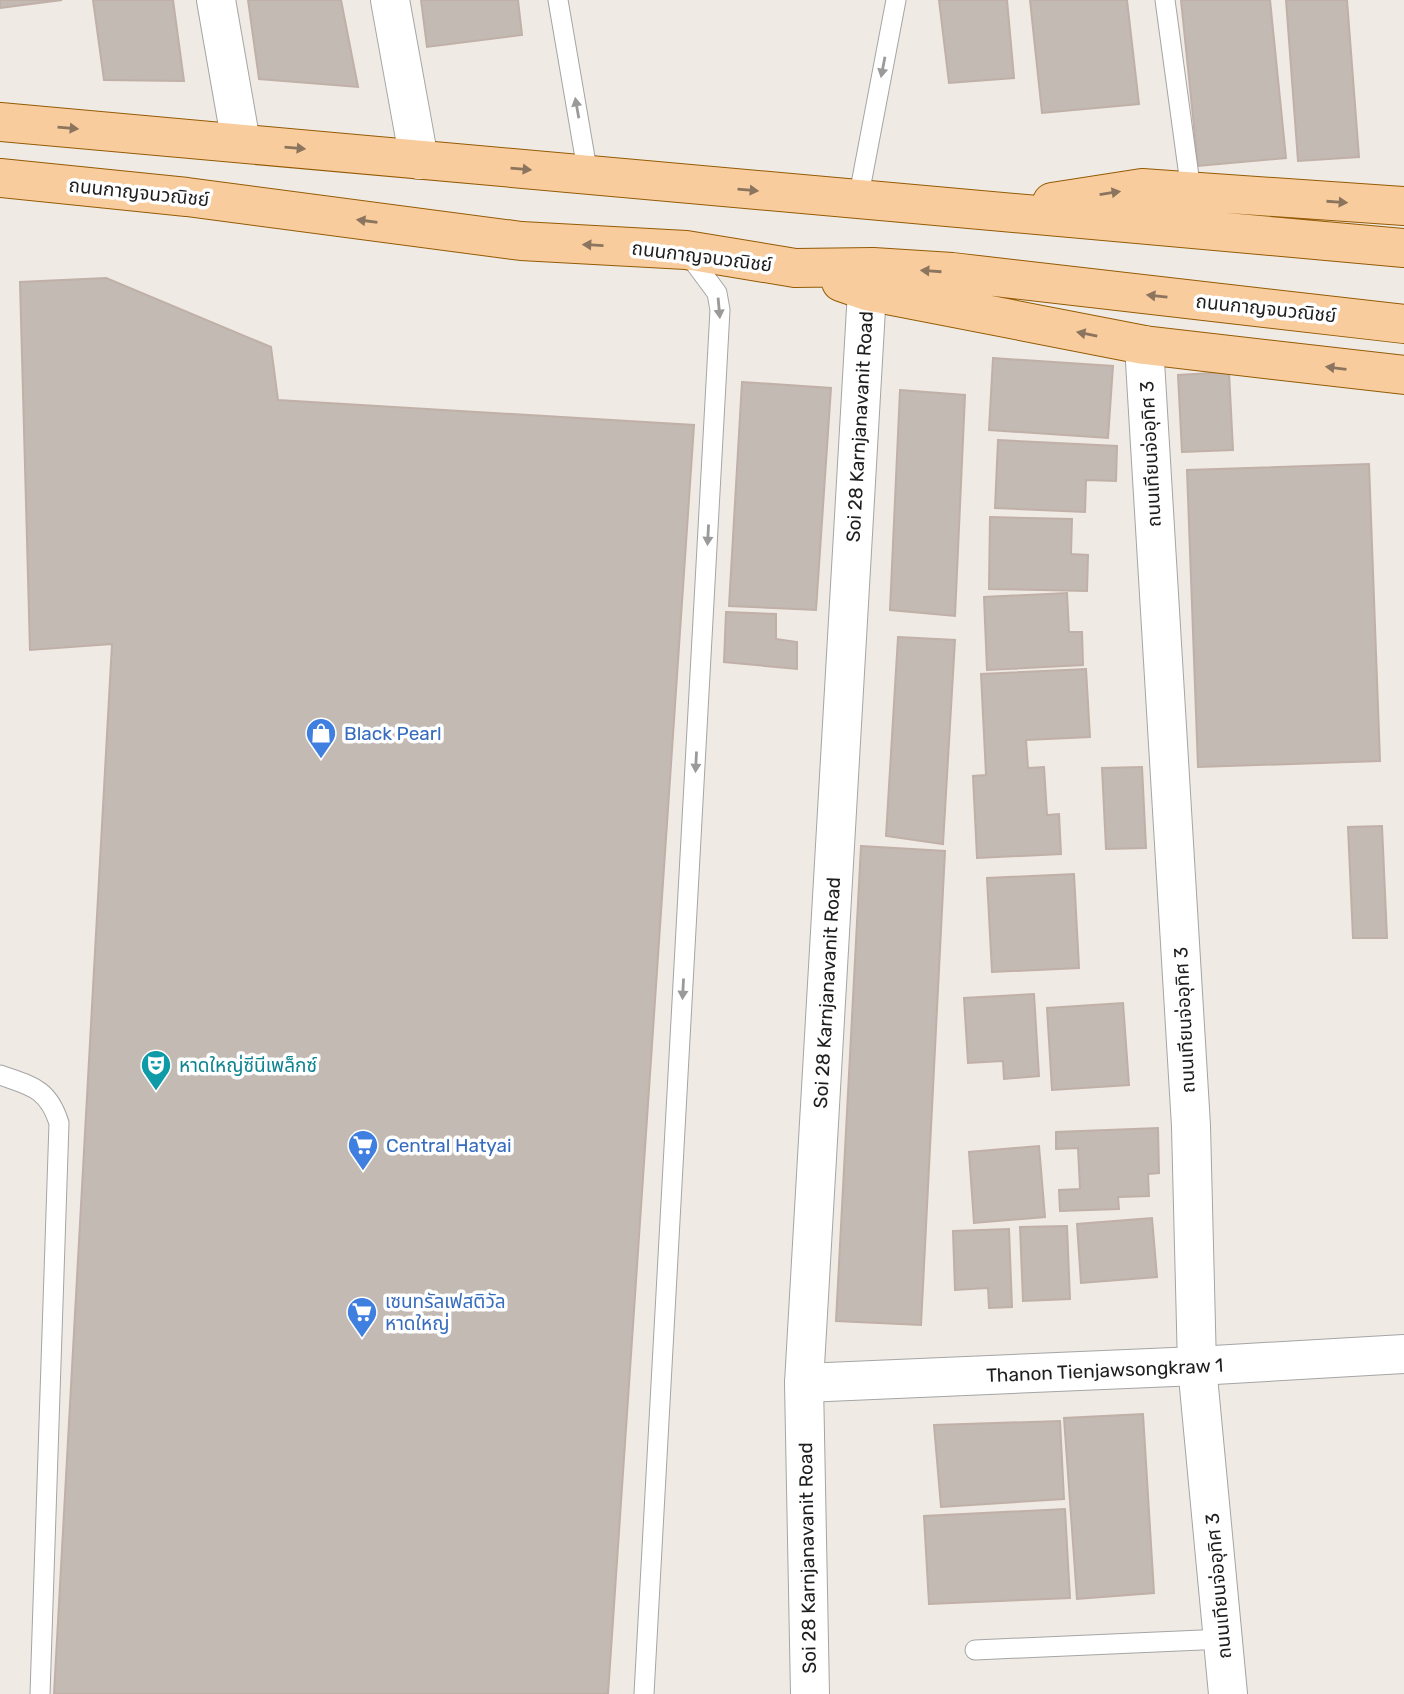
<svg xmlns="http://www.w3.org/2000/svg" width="1404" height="1694" font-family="Rubik,'Noto Sans Thai',sans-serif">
<rect width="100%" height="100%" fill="#efeae4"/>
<!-- building -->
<path fill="#c3bab4" stroke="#c0b0a7" stroke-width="2" d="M0 0H62L0 8Z
M93 0H173L184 81 104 80Z
M248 0H341L358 87 259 79Z
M421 0H518L522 35 427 47Z
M939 0H1007L1014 78 949 83Z
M1030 0H1127L1139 104 1042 113Z
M1181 0H1270L1286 158 1198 166Z
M1286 0H1347L1359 157 1298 161Z
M106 278 271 347 278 400 694 425 608 1694H54L112 644 30 650 20 282Z
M993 358 1113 366 1108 438 989 430Z
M1229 372 1233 450 1182 452 1178 375Z
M742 382 831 388 816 610 729 606Z
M900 390 965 395 955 616 890 610Z
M998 440 1117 446 1116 481 1086 480 1085 512 995 508Z
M1369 464 1380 761 1198 767 1187 470Z
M990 517 1072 519 1071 554 1088 555 1087 591 989 589Z
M1067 593 1069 632H1082L1083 665 987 670 984 597Z
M726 612 776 614V639L797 642V669L724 662Z
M898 637 955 640 943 844 886 836Z
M1086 669 1090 737 1026 740 1028 768 1044 767 1047 815 1059 814 1061 854 977 858 973 776 986 775 981 674Z
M1142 767 1146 848 1106 849 1102 768Z
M1382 826 1387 938H1353L1348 827Z
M861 846 945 851 921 1325 836 1321Z
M1074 874 1079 968 992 972 987 878Z
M1034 994 1039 1076 1004 1079 1003 1061 968 1063 964 998Z
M1123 1003 1129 1085 1052 1090 1047 1008Z
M1158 1128 1159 1173 1148 1174 1149 1196 1118 1197 1119 1209 1060 1211 1059 1190 1080 1189 1078 1148 1056 1149V1132Z
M1039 1146 1045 1217 974 1223 969 1152Z
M1152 1218 1157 1277 1081 1283 1077 1224Z
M1067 1226 1070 1299 1023 1301 1020 1227Z
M1009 1229 1012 1307 989 1308 988 1288 955 1290 953 1231Z
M1143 1414 1154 1593 1077 1599 1064 1418Z
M1060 1421 1064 1499 941 1507 934 1425Z
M1065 1509 1070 1598 929 1604 924 1516Z"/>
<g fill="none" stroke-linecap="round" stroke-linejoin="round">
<!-- lane casing -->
<g stroke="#a5a5a5" stroke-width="21">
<path id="lane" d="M558 0 588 175
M1165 0 1191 191
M858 200 896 0
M0 1075C31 1086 48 1088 59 1123L40 1694
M975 1650 1224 1639
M644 1694 720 310 717 293 686 251"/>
</g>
<!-- street casing -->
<g stroke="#a5a5a5" stroke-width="40">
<g id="street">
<path d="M216 0 241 143"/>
<path d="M390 0 419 160"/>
<path d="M1144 345 1191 1126 1197 1366 1228 1694"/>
<path id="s1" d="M804 1383 1197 1366 1404 1354"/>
<path id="s2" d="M810 1694 804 1383 867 291"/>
</g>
</g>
<!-- primary casing -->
<g stroke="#945b04" stroke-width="40">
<path id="primary" d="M0 122 1404 248
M0 178 187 197 521 241 686 250 795 268 873 267 952 272 1404 324
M1052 202 1142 188 1404 206
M841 282 867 291 1144 345 1404 375"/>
</g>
<!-- lane -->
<use href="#lane" stroke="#fff" stroke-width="19"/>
<!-- street -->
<use href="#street" stroke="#fff" stroke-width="38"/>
<!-- primary -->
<use href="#primary" stroke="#f9cc9e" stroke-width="38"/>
</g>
<!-- one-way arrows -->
<defs><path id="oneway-solid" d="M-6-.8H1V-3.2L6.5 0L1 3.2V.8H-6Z" transform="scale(1.75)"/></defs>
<g fill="#9a9a9a">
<use href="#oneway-solid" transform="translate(883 67) rotate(101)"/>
<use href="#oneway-solid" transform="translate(577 108) rotate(-100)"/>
<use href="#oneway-solid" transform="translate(719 308) rotate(85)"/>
<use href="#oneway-solid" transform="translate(708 535) rotate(93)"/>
<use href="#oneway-solid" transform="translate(696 762) rotate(93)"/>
<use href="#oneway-solid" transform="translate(683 989) rotate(93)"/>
</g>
<g fill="#8c755e">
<use href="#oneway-solid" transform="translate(68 128) rotate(5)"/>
<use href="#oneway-solid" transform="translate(295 148) rotate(5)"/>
<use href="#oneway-solid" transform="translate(521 169) rotate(5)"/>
<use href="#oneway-solid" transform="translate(748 190) rotate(5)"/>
<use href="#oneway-solid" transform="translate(1110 193) rotate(-9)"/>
<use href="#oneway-solid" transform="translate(1337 202) rotate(4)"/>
<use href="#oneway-solid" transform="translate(367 221) rotate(-172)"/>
<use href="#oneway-solid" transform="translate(593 245) rotate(-177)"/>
<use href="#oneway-solid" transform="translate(931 271) rotate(-176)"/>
<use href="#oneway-solid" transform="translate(1157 296) rotate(-174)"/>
<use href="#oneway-solid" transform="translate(1087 334) rotate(-169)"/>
<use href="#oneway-solid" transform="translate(1336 368) rotate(-173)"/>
</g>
<!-- icons -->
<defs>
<g id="shop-pin" transform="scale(1.575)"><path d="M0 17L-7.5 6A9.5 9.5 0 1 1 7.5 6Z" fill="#3f7fe0" stroke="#fff"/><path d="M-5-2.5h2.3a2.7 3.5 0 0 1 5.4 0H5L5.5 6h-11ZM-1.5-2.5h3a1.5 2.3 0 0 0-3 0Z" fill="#fff"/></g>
<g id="theatre-pin" transform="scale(1.575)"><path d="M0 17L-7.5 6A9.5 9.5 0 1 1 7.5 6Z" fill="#0f9aa8" stroke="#fff"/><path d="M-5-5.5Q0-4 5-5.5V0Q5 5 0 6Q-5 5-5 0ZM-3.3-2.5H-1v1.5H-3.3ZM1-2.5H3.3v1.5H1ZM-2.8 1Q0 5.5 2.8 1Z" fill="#fff"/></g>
<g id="supermarket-pin" transform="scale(1.575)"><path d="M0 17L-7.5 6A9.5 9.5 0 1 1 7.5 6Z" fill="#3f7fe0" stroke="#fff"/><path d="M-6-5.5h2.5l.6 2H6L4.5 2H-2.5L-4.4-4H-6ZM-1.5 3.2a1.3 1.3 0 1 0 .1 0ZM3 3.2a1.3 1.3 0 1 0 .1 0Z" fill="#fff"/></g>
</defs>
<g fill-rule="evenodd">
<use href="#shop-pin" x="321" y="733"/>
<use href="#theatre-pin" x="156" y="1065"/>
<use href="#supermarket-pin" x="363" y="1145"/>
<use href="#supermarket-pin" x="362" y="1312"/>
</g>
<g text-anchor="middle" stroke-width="7" stroke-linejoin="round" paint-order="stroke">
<!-- street labels -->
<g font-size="19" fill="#1e1e1e" stroke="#fff">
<text transform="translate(139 192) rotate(6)" y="7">ถนนกาญจนวณิชย์</text>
<text transform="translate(702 256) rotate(7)" y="7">ถนนกาญจนวณิชย์</text>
<text transform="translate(1266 308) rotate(6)" y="7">ถนนกาญจนวณิชย์</text>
<text dy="7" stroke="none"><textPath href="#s2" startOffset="1269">Soi 28 Karnjanavanit Road</textPath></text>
<text transform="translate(1150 454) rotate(-93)" y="7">ถนนเทียนจ่ออุทิศ 3</text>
<text dy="7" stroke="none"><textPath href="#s2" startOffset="702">Soi 28 Karnjanavanit Road</textPath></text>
<text transform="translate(1184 1020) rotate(-93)" y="7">ถนนเทียนจ่ออุทิศ 3</text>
<text dy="7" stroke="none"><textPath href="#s1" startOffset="301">Thanon Tienjawsongkraw 1</textPath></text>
<text transform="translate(807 1558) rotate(-91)" y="7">Soi 28 Karnjanavanit Road</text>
<text transform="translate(1218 1586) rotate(-95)" y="7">ถนนเทียนจ่ออุทิศ 3</text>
</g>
<!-- shop labels -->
<g font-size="19" fill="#366cbe" stroke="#fff" text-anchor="start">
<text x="344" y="740">Black Pearl</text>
<text x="386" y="1152">Central Hatyai</text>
<text x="385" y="1308">เซนทรัลเฟสติวัล<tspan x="385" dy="22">หาดใหญ่</tspan></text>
</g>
<!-- culture labels -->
<g font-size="19" fill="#0d838f" stroke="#fff" text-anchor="start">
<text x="179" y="1072">หาดใหญ่ซีนีเพล็กซ์</text>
</g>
</g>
</svg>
